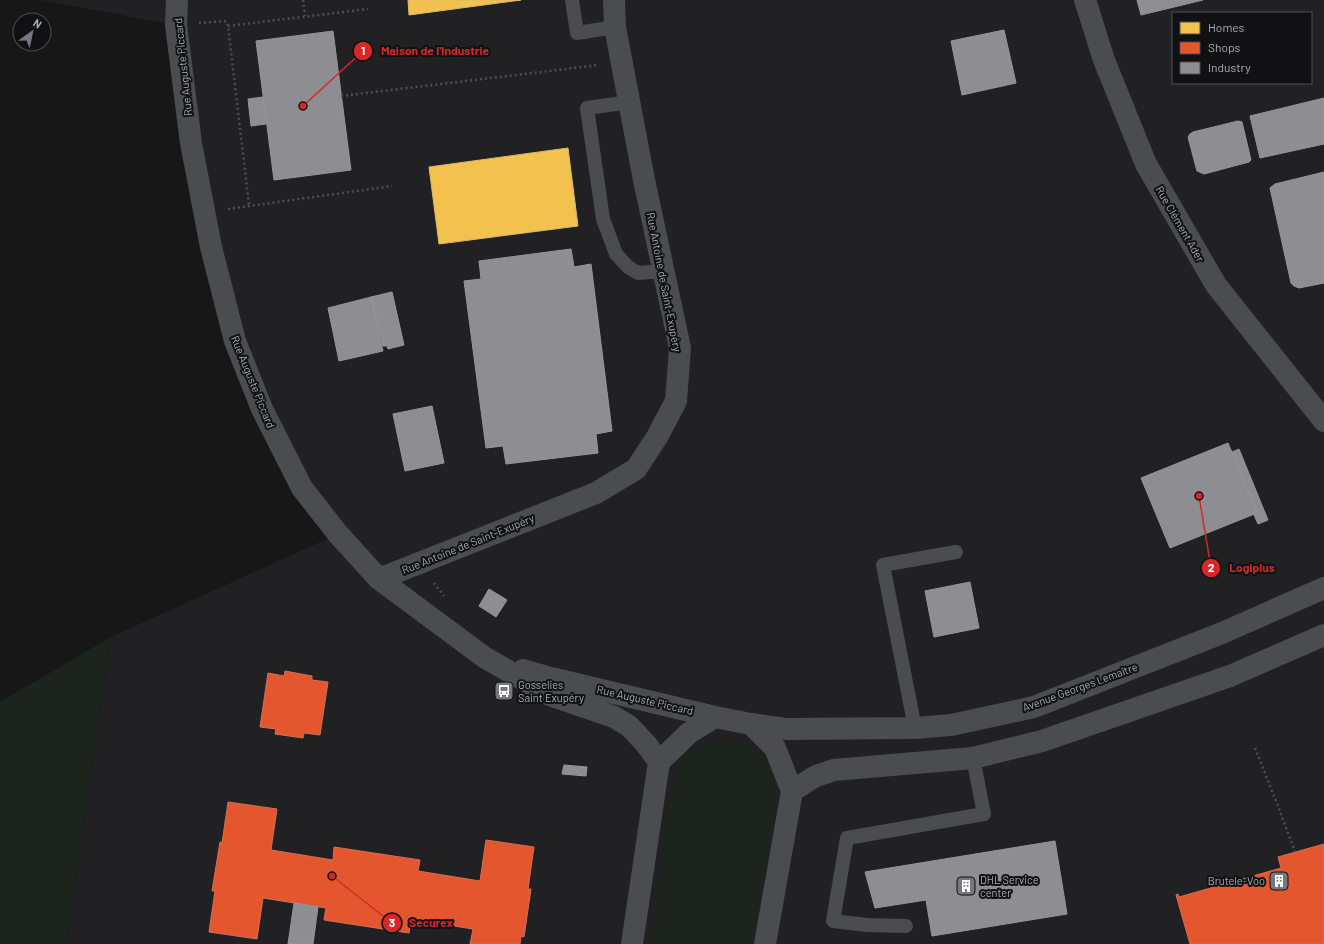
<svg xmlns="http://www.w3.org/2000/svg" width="1324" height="944" font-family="Barlow,sans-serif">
<rect width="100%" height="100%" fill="#171717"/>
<!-- built -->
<path fill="#212123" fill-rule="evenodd" d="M40 0H1324V944H67L111 637 338 534 235 341 176 25ZM1173 13H1311V83H1173Z"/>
<!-- green -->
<path fill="#1d241e" d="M111 637 67 944H0V702Z
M710 740H735L753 746 768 761 775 786 767 857 752 944H651L669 800 685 754Z"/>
<!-- homes -->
<path fill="#f2c14e" stroke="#dcbb6e" d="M408 0H521L409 15Z
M568 148 578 226 439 244 429 167Z"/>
<!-- shops -->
<path fill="#e4572e" stroke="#d27157" d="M285 671 312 676V680L328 682 320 735 304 733 303 738 275 734 276 729 260 727 268 673 284 676Z
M228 802 277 809 271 850 333 860 334 847 420 860 418 871 480 881 486 840 534 847 528 889H531L524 937 521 936 520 944H470L473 929 411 919 409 933 324 920 326 908 263 898 257 939 209 932 215 891H212L220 842 222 843Z
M1324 844V944H1190L1176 895 1178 894 1179 897 1281 868 1278 857Z"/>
<!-- industry -->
<path fill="#8d8d92" stroke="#95979d" d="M1137 0H1203L1141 15Z
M1004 30 1016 83 962 95 951 41Z
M333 31 351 170 274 180 256 41Z
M263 97 266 124 251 126 248 99Z
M1324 98V144L1260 158 1250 116Z
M1238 121 1242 122 1251 160 1249 162 1204 174 1197 171 1188 137 1190 134 1193 132Z
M1324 172V283L1299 288 1294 286 1291 283 1270 188 1275 184Z
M571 249 574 267 591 264 612 431 596 434 598 453 506 464 503 446 486 448 464 281 481 279 479 261Z
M392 292 404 345 388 349 387 346H383L371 297Z
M371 297 383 351 339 361 328 308Z
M432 406 444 463 405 471 393 414Z
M1228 443 1257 513 1170 548 1141 478Z
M1239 449 1268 520 1258 524 1254 515 1257 513 1232 452Z
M970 582 979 628 934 637 925 591Z
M489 589 507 600 496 617 479 606Z
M564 765 587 767 586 776 562 774Z
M1055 841 1067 914 932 936 926 900 875 908 865 872Z
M294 903 318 907 313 944H288Z"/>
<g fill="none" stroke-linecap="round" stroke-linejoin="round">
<!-- path -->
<path stroke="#4d4e52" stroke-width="2.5" stroke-dasharray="2 3" stroke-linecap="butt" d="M303 0 305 16
M199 23 226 21 228 26 249 205
M228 26 368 9
M341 96 599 65
M228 209 392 186
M434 583 444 596
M1255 748 1278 806 1295 852"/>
<!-- lane -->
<path stroke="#4b4c50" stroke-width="14" d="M572 0 577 33 615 27
M630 102 587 108 603 219 616 254 628 267 638 273 664 271
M915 728 883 565 956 552
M906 926 867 925 833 921 847 838 984 814 973 758"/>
<!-- street -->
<path stroke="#4b4c50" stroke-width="22" d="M177 0 176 25 191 143 211 247 235 341 262 409 302 488 338 534 379 579 484 657 550 695 614 717 629 726 646 744 659 762
M1085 0 1104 60 1146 164 1216 285 1324 421
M379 579 596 493 636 469 657 437 676 401 680 348 644 180 615 27 614 0
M523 670 551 678 715 717 751 724 786 729 915 728 951 725 1034 707 1222 633 1324 588
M751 724 775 748 792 791 765 944
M792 791 816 776 834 770 973 758 1042 741 1230 676 1324 635
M632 944 659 762 689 733 715 717"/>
</g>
<!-- icons -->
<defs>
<g id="bus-square" transform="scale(1)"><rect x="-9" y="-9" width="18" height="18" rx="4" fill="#757880" stroke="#111113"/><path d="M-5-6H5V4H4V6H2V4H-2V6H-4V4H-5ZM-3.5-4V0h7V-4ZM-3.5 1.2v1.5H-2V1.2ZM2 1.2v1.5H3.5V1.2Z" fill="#fff"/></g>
<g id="building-square" transform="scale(1)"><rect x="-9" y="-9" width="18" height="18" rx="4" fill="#757880" stroke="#111113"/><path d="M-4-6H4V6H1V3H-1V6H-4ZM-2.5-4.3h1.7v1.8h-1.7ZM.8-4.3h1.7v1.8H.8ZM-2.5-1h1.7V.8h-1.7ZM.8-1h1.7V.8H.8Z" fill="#fff"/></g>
</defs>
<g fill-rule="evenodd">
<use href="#bus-square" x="504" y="691"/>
<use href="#building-square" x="1279" y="881"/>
<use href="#building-square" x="966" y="886"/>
</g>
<g text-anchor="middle" stroke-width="4" stroke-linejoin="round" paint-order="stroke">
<!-- street labels -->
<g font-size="11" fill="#a8adb8" stroke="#111113">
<text transform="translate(183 67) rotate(-96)" y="4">Rue Auguste Piccard</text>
<text transform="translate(1180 224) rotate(60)" y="4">Rue Clément Ader</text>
<text transform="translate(664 282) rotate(79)" y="4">Rue Antoine de Saint-Exupéry</text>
<text transform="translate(253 382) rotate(68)" y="4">Rue Auguste Piccard</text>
<text transform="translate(468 544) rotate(-22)" y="4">Rue Antoine de Saint-Exupéry</text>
<text transform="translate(1080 687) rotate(-20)" y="4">Avenue Georges Lemaître</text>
<text transform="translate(645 700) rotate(13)" y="4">Rue Auguste Piccard</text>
</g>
<!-- poi labels -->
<g font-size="11" fill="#a8adb8" stroke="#111113" text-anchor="start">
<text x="518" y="689">Gosselies<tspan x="518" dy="13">Saint Exupéry</tspan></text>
<text x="980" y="884">DHL Service<tspan x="980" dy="13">center</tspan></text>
<text x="1265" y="885" text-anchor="end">Brutele-Voo</text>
</g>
</g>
<!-- callouts -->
<path fill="none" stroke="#d62828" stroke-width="1.5" d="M303 106L363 51M1199 496L1211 568M332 876L392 923"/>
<g fill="#d62828" stroke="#111113" stroke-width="1.5">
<circle cx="303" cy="106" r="4"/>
<circle cx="1199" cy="496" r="4"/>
<circle cx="332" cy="876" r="4"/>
<circle cx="363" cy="51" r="10"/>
<circle cx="1211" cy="568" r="10"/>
<circle cx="392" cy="923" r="10"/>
</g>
<g font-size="12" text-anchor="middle" font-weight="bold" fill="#fff">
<text x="363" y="55">1</text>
<text x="1211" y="572">2</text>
<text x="392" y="927">3</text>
</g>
<g font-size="12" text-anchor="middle" font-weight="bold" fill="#d62828" stroke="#111113" stroke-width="4" stroke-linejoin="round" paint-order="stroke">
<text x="435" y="55">Maison de l'Industrie</text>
<text x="1252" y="572">Logiplus</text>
<text x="431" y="927">Securex</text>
</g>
<!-- legend -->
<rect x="1172" y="12" width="140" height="72" fill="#111113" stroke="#4d4f55"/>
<rect x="1180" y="22" width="20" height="12" fill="#f2c14e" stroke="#4d4f55"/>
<text x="1208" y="32" font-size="12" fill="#a8adb8">Homes</text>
<rect x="1180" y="42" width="20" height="12" fill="#e4572e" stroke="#4d4f55"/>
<text x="1208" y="52" font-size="12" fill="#a8adb8">Shops</text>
<rect x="1180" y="62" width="20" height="12" fill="#8d8d92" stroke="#4d4f55"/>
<text x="1208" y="72" font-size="12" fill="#a8adb8">Industry</text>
<!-- north arrow -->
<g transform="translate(32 32) rotate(33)"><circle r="19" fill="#111113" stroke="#4d4f55"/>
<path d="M0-3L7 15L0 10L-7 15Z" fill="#757880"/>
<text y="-6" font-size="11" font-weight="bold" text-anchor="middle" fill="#a8adb8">N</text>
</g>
</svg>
